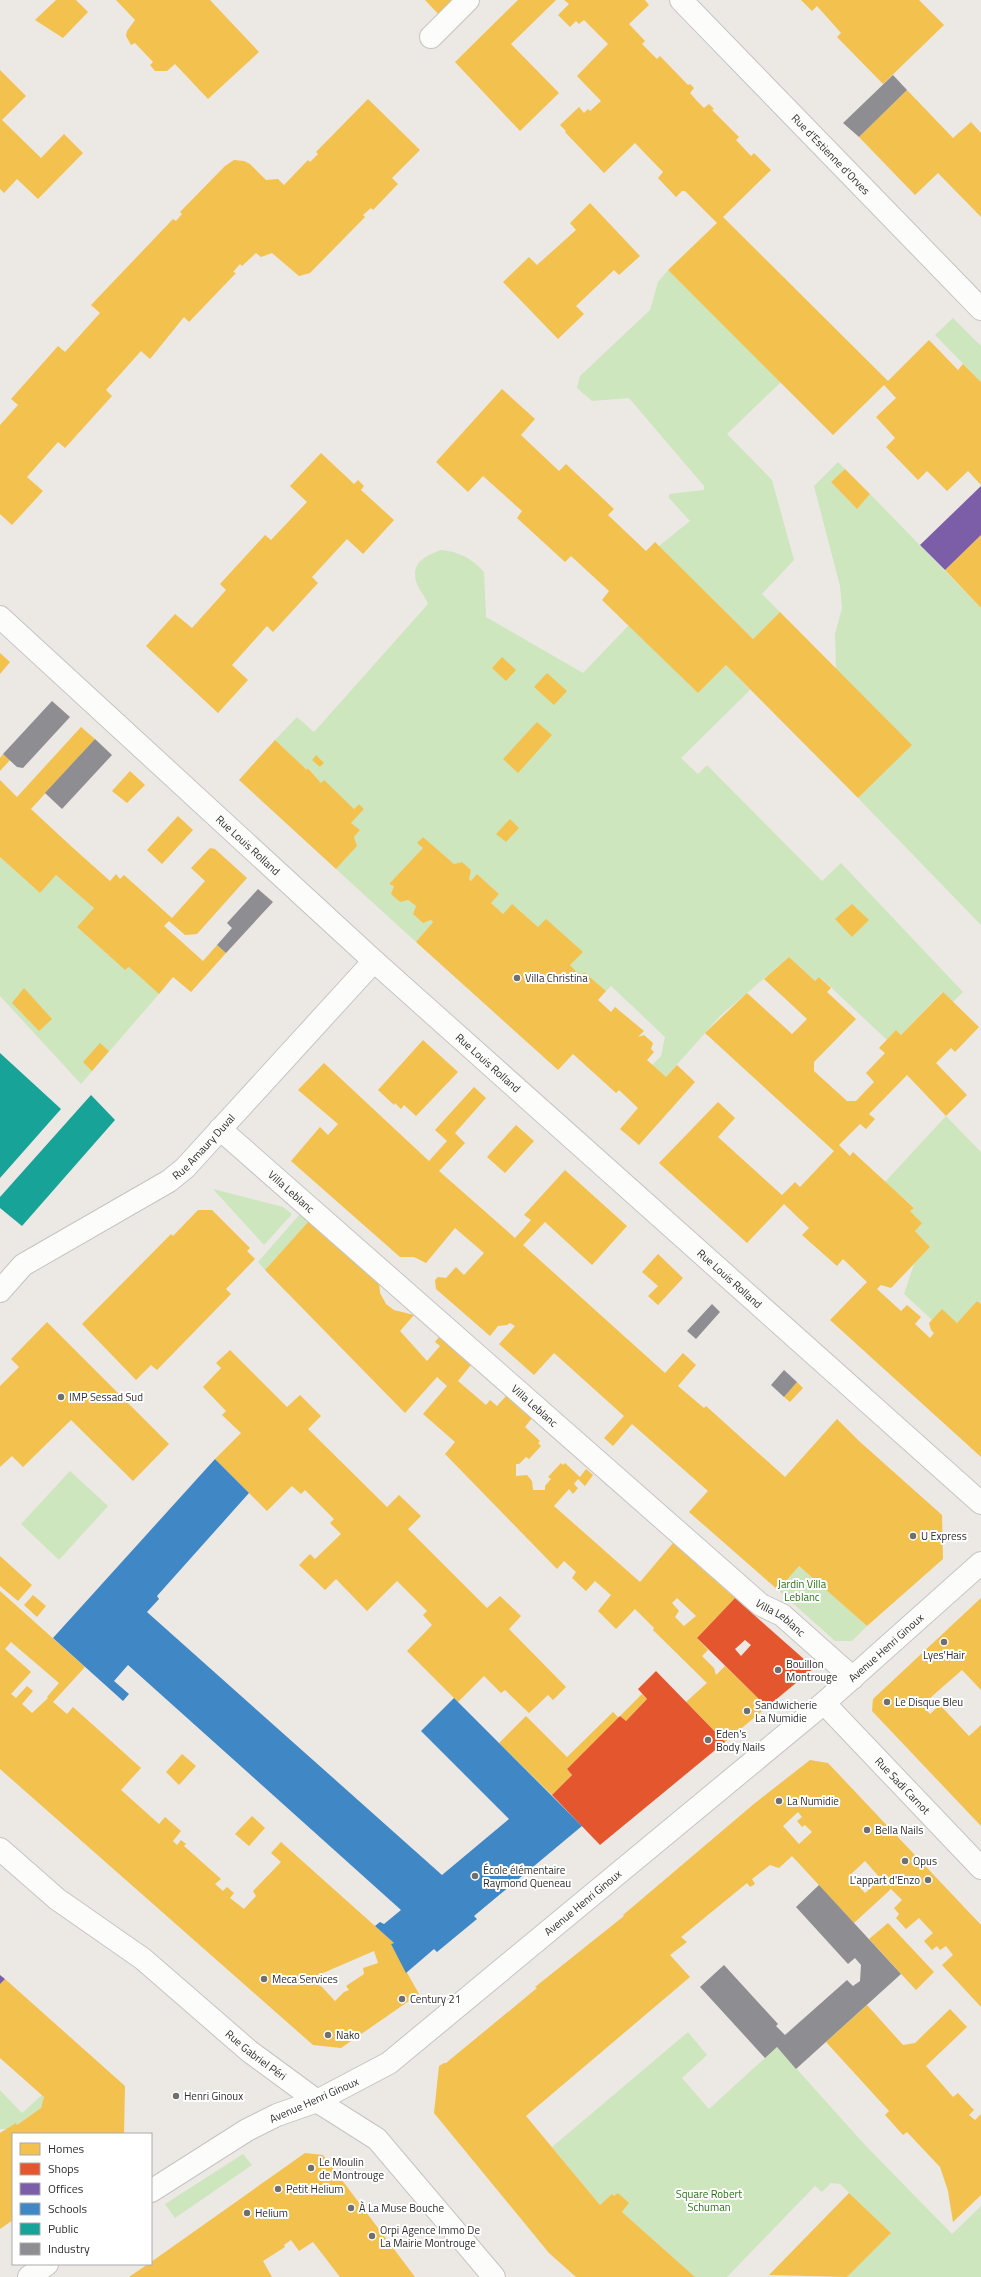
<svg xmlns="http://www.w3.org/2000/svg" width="981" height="2277" font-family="'Titillium Web',sans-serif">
<rect width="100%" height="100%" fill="#ece8e4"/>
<!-- green -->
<path fill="#cee6be" d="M668 270 781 382 727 434 772 480 794 560 762 594 780 612 753 639 659 546 690 521 669 498V494L704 490V486L629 398 592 401 577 388 580 376 650 310 658 282Z
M953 318 981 346V382L935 335Z
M838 462 845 469 831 482 856 508 870 494 981 608V925L858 798 911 745 836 669 835 634 842 608 840 586 814 486Z
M441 550C460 552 471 558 484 572L486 617 583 673 629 625 698 693 726 665 750 690 681 758 698 774 707 765 822 881 841 863 963 992 953 1002 942 992 901 1035 896 1030 887 1040 820 977 815 981 789 957 720 1016 666 1077 652 1065 661 1056 665 1037 611 986 606 991 584 972 581 976 570 965 582 952 538 927 512 904 503 914 491 903 499 894 477 874 471 881 469 879 471 870 462 862 454 864 423 837 418 843 423 848 389 884 394 886 392 894 400 902 408 900 416 906 413 914 423 923 431 920 433 922 416 942 336 869 357 846 354 837 360 830 351 823 364 809 359 804 354 809 324 781 321 783 309 768 307 770 275 740 297 717 314 732 428 604C425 596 418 589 416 581 411 562 427 555 441 550Z
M0 857 40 893 56 875 94 908 77 927 125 970 129 967 159 994 81 1084 0 996Z
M946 1116 981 1152V1304L977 1301 957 1323 932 1320 904 1294 914 1264 930 1247 915 1231 922 1223 910 1211 914 1207 885 1182Z
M213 1189 283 1207 292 1214 264 1245Z
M300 1214 309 1221 265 1270 258 1262Z
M70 1471 108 1506 59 1560 21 1524Z
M799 1566 867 1626 852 1641H835L778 1590Z
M688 2032 707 2055 682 2078 709 2109 777 2047 865 2145 952 2234 981 2206V2277H847L891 2233 840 2184 831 2183 822 2192 815 2186 727 2277H695L622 2212 629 2203 618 2193 614 2196 612 2194 600 2205 552 2147Z
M0 2090 22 2113 42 2095 44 2097 41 2108 17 2125 16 2124 7 2129H0Z
M243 2154 252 2165 175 2218 165 2204Z"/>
<!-- homes -->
<path fill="#f2c14e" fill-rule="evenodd" d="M56 0H76L88 12 63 38 35 20Z
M116 0H210L259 52 208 99 175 64 167 71H155L150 65 153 62 135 43 131 45 126 36 127 31 135 20Z
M425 0H462L443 19Z
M518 0H556L511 44 559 93 520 131 455 62Z
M564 0H645L649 5 629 24 645 41 642 44 657 59 660 56 688 85 690 84 694 88 690 93 697 101 704 108 709 104 714 109 712 110 739 137 736 140 751 156 754 153 771 170 723 217 888 381 929 340 958 370 963 364 981 382V485L968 471 947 491 927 471 918 480 886 447 895 438 876 417 896 398 884 385 833 435 668 270 717 223 685 191H682L676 197 658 178 663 172 635 143 604 173 565 132 566 131 560 125 579 107 584 113 588 109 590 111 601 101 577 76 608 44 584 20 579 24 576 21 570 27 558 15 569 4Z
M801 0H919L944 25 883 84 837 37 841 33 817 6 812 11Z
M0 70 26 96 2 120 41 158 64 134 83 153 38 199 17 179 4 193 0 189Z
M907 90 953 138 971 122 981 133V217L938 173 915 195 859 137Z
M368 99 420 150 392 178 398 184 373 210 371 208 363 215 365 217 310 273 299 276 272 253 261 257 256 253 242 266 240 264 233 272 236 273 189 322 184 317 150 359 141 351 106 390 112 396 65 448 58 442 27 477 43 491 12 525 0 514V425L18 405 11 399 58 346 65 352 100 313 91 305 173 219 176 221 182 214 180 212 225 166 234 160 244 161 250 164 266 180 278 179 284 185 308 160 310 162 318 154 316 152Z
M590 203 640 256 619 275 614 270 576 306 584 314 558 339 503 282 529 257 537 265 576 230 570 223Z
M502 389 535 419 521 435 559 471 566 464 614 509 608 515 646 551 655 542 753 639 780 612 912 745 858 798 726 665 698 693 602 600 609 591 571 556 565 562 517 518 522 511 483 476 468 492 436 462Z
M321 453 354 484 358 480 364 486 361 490 394 520 363 554 347 539 312 577 318 583 273 632 267 626 232 665 248 680 218 713 146 646 175 614 192 628 226 590 220 584 265 535 271 540 307 502 290 486Z
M845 469 870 494 857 509 831 482Z
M981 535V608L945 570Z
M0 653 10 662 0 674Z
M502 657 516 670 506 681 492 668Z
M547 673 567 691 554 705 534 687Z
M537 722 552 735 518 773 503 759Z
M81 727 95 739 31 809 72 847 110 881 116 874 120 879 124 875 172 918 205 881 191 868 210 848 215 849 247 878 197 934 185 935 169 921 164 926 203 961 217 945 226 953 191 992 173 977 159 994 129 967 125 970 77 927 94 908 56 875 40 893 0 857V780L17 797Z
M275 740 307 770 308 768 321 783 324 780 354 809 359 804 364 809 351 823 360 830 354 837 357 846 336 869 239 780Z
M3 754 10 760 0 771V758Z
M316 755 324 763 320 767 312 760Z
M130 771 145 785 127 803 112 791Z
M178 816 193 830 162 864 147 850Z
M510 819 519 828 506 842 496 834Z
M423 837 454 864 462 862 471 870 469 879 471 881 477 874 499 894 491 903 503 914 512 904 538 927 546 919 583 952 570 965 581 976 584 972 606 991 598 1000 611 1012 615 1007 644 1031 638 1037 644 1035 653 1043 651 1049 654 1052 647 1060 666 1077 677 1065 695 1082 639 1145 620 1129 638 1108 619 1090 616 1093 573 1054 558 1070 416 942 433 922 431 920 423 923 413 914 416 906 408 900 400 902 391 894 394 886 389 884 423 848 417 843Z
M852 904 869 920 852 937 835 919Z
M789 957 815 981 819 977 831 988 827 992 856 1019 814 1062V1071L847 1101H856L874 1082 866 1073 885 1053 879 1048 896 1030 901 1035 943 992 979 1027 955 1052 951 1048 936 1063 967 1095 946 1116 907 1075 869 1114 875 1119 866 1129 860 1124 839 1145 850 1156 853 1152 914 1208 910 1211 922 1223 915 1231 930 1247 891 1288 881 1285 877 1289 901 1311 907 1305 921 1317 915 1324 930 1338 934 1333 931 1330 929 1323 942 1309 957 1323 977 1301 981 1304V1457L830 1320 867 1282 843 1259 837 1266 802 1235 809 1228 784 1204 747 1243 659 1163 718 1102 735 1118 718 1137 782 1195 795 1182 800 1187 834 1151 705 1033 747 993 792 1034 807 1019 764 979Z
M24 988 52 1019 39 1031 12 1003Z
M423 1040 458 1072 416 1116 404 1105 401 1109 395 1103 394 1105 378 1090Z
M100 1043 109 1051 92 1071 83 1062Z
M324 1063 429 1161 447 1141 435 1130 474 1087 486 1098 455 1133 465 1143 439 1171 515 1238 531 1220 524 1215 565 1170 627 1226 592 1265 545 1222 523 1245 665 1373 683 1353 696 1365 678 1386 704 1408 706 1406 785 1477 837 1419 859 1441 942 1515 943 1559 867 1626 799 1566 778 1590 689 1512 708 1491 632 1424 613 1446 604 1438 624 1416 554 1353 534 1375 499 1344 515 1326 510 1323 507 1325 498 1326 490 1336 436 1289 435 1280 438 1277 446 1278 456 1267 464 1275 484 1253 455 1228 426 1263 414 1257H400L291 1161 320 1127 328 1135 338 1124 298 1090Z
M516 1125 534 1141 505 1173 487 1157Z
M198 1210H212L250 1248 247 1251 255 1259 226 1289 231 1294 157 1370 151 1365 136 1380 82 1324 171 1234 173 1236Z
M309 1221 379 1283 380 1293 386 1304 394 1310 414 1315 400 1331 427 1361 440 1346 435 1342 439 1337 471 1365 458 1381 486 1405 490 1400 497 1406 506 1396 532 1418 525 1427 540 1441 538 1443 541 1446 529 1459 526 1457 519 1464H516V1476L527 1475 532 1481 533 1490H545V1486L551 1479 548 1477 561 1463 563 1465 565 1463 580 1477 586 1469 593 1475 585 1486 578 1479 574 1484 578 1488 573 1494 569 1489 554 1506 640 1582 673 1543 735 1598 697 1638 708 1650 702 1656 714 1668 716 1675 725 1666 767 1707 725 1742 686 1702 707 1683 653 1630 654 1628 635 1609 616 1629 598 1611 611 1595 595 1581 586 1591 572 1578 576 1572 564 1561 557 1569 445 1454 455 1442 423 1414 447 1386 437 1377 405 1413 265 1270ZM677 1598 696 1616 684 1626 675 1617 679 1611 672 1603Z
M658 1254 683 1278 658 1305 648 1296 658 1286 642 1272Z
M47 1322 169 1444 133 1481 71 1420 23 1467 12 1456 0 1467V1386L19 1367 11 1359Z
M230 1350 287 1407 300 1395 321 1416 308 1429 387 1507 399 1495 421 1516 408 1529 487 1608 500 1596 521 1616 509 1629 566 1687 553 1700 548 1695 529 1713 505 1690 501 1693 484 1676 458 1702 407 1651 432 1625 423 1615 427 1611 397 1581 367 1611 336 1579 325 1590 299 1565 310 1554 315 1559 341 1534 330 1523 334 1519 305 1490 301 1494 292 1486 267 1511 215 1459 241 1433 222 1415 226 1411 203 1387 221 1368 216 1363Z
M797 1382 803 1388 790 1402 784 1397Z
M0 1556 32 1585 18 1601 0 1586Z
M0 1591 85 1667 53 1702 67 1714 73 1707 141 1768 121 1790 159 1824 165 1817 181 1831 173 1841 177 1845 181 1840 186 1844 184 1846 221 1879 215 1884 223 1891 227 1887 234 1893 230 1898 244 1909 256 1896 253 1891 281 1862 271 1853 281 1842 394 1943 391 1944 419 1994 341 2048 313 2045 0 1769ZM11 1642 59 1683 47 1697 48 1698 32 1713 22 1704 33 1691 27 1686 16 1698 11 1694 31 1672 5 1649ZM374 1951 378 1963 363 1968 364 1974 346 1986 349 1990 344 1992 335 2001 322 1987 313 1981 316 1976Z
M33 1595 46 1606 37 1617 24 1605Z
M981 1598V1690L962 1670 922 1705 930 1714 940 1705 969 1736 981 1725V1826L872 1711 873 1699Z
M642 1694 647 1699 626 1721 620 1716Z
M613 1712 619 1718 567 1769 572 1775 552 1795 499 1743 526 1716 567 1757Z
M182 1754 196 1766 179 1785 166 1772Z
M810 1760 828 1763 981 1925V2007L942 1965 953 1955 946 1946 940 1950 937 1946 932 1950 924 1941 933 1933 919 1918 906 1929 896 1918 899 1914 894 1908 902 1900 891 1889 854 1923 792 1856 779 1868 770 1865 752 1879 755 1884 750 1887 747 1883 681 1937 687 1942 670 1955 690 1977 526 2116 600 2205 612 2194 614 2196 618 2193 629 2203 622 2212 695 2277H576L549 2253 434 2113 439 2066 444 2063H446L537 1988 535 1987 624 1916 623 1915 755 1803ZM798 1812 802 1817 797 1821 802 1827 805 1825 812 1832 799 1844 783 1826ZM865 1861 881 1879 865 1893 849 1876Z
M252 1816 265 1828 249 1846 235 1834Z
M888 1923 934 1972 916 1990 869 1939Z
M5 1979 125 2086 124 2134H13V2220L0 2229V2133L16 2123 17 2125 41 2108 44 2097 0 2058V1984Z
M867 2005 903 2045 915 2043 950 2009 967 2027 926 2066 953 2097 958 2093 974 2110 969 2115 975 2120 981 2114V2195L953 2222 948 2191 940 2167 907 2132 903 2135 885 2115 889 2111 826 2042Z
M305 2153 323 2155 415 2277H340L313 2242 299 2251 291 2240 284 2245 285 2247 263 2261 272 2277H129L148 2264H151V2262Z
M849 2193 891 2233 847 2277 769 2275Z"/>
<!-- shops -->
<path fill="#e4572e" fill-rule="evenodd" d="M735 1598 814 1668 767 1707 697 1638ZM745 1640 751 1645 741 1656 735 1649Z
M656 1671 725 1742 600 1845 552 1795 572 1775 567 1769 620 1716 626 1721 647 1699 638 1689Z"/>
<!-- offices -->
<path fill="#7b5ea7" d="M981 486V535L945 570 920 545Z
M0 1975 5 1979 0 1984Z"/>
<!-- schools -->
<path fill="#3f88c5" d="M215 1459 249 1493 157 1596 159 1599 147 1612 442 1875 509 1819 421 1731 454 1698 582 1826 474 1916 477 1919 437 1952 434 1949 406 1973 391 1944 394 1943 375 1926 380 1922 384 1924 401 1910 128 1665 114 1681 129 1694 123 1701 53 1638Z"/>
<!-- public -->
<path fill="#17a398" d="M0 1053 61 1109 0 1178Z
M91 1095 115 1120 22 1226 0 1208V1197Z"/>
<!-- industry -->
<path fill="#8d8d92" d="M893 75 907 90 859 137 843 123Z
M52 701 70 717 23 768 17 767 3 754Z
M95 739 112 755 62 809 45 793Z
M258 889 273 902 226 953 217 945 232 928 227 923Z
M712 1304 720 1312 696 1339 687 1331Z
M784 1370 797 1382 784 1397 771 1385Z
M819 1885 901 1974 796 2069 777 2047 765 2058 700 1987 724 1965 778 2024 776 2026 785 2035 847 1980 853 1986 860 1981 861 1965 855 1958 848 1964 796 1907Z"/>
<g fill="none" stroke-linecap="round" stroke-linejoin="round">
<!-- pedestrian casing -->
<g stroke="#c5c4c5" stroke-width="24">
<path id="pedestrian" d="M431 37 468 0"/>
</g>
<!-- minor casing -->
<g stroke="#c5c4c5" stroke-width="24">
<g id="minor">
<path id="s1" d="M681 0 981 309"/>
<path id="s2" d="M0 617 374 961 981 1503"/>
<path id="s3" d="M220 1129 761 1605 782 1615 853 1678"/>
<path id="s4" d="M0 1291 23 1265 169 1181 185 1168 374 961"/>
<path id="s5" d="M824 1703 981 1868"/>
</g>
</g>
<!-- tertiary casing -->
<g stroke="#c5c4c5" stroke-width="24">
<g id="tertiary">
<path id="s6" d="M317 2101 389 2063 824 1703 981 1563"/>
</g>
</g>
<!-- secondary casing -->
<g stroke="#c5c4c5" stroke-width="24">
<g id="secondary">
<path id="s7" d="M0 1849 57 1899 143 1959 249 2051 317 2101 377 2139 494 2277"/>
<path d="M151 2191 247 2130 277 2115 317 2101"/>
<path d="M29 2277 47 2264"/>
</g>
</g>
<!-- pedestrian -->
<use href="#pedestrian" stroke="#fcfcfb" stroke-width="22"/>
<!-- minor -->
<use href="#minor" stroke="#fcfcfb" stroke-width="22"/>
<!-- tertiary -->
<use href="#tertiary" stroke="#fcfcfb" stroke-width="22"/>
<!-- secondary -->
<use href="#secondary" stroke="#fcfcfb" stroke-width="22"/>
</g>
<!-- markers -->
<g fill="#706f6e" stroke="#fff" stroke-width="1.5">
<circle cx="517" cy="978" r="4"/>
<circle cx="61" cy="1397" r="4"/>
<circle cx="913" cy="1536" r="4"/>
<circle cx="944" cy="1642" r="4"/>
<circle cx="778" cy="1670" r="4"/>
<circle cx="887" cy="1702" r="4"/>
<circle cx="747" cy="1711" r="4"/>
<circle cx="708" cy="1740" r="4"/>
<circle cx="779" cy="1801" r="4"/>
<circle cx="867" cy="1830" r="4"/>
<circle cx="905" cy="1861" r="4"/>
<circle cx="475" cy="1876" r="4"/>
<circle cx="928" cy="1880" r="4"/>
<circle cx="264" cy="1979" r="4"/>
<circle cx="402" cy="1999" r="4"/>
<circle cx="328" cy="2035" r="4"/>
<circle cx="176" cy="2096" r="4"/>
<circle cx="311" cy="2168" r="4"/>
<circle cx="278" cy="2189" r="4"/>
<circle cx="351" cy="2208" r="4"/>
<circle cx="247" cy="2213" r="4"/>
<circle cx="372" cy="2236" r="4"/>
</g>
<g text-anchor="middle" stroke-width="4" stroke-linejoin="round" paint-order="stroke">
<!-- street labels -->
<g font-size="11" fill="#2e2e2e" stroke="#fff">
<text dy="4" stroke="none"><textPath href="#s1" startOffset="215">Rue d'Estienne d'Orves</textPath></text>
<text dy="4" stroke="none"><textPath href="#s2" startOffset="337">Rue Louis Rolland</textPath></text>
<text dy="4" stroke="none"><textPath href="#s2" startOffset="661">Rue Louis Rolland</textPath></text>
<text dy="4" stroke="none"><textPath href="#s4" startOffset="252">Rue Amaury Duval</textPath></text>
<text dy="4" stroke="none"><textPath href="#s3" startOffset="95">Villa Leblanc</textPath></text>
<text dy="4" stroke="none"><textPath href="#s2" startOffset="985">Rue Louis Rolland</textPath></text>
<text dy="4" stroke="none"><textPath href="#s3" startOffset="419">Villa Leblanc</textPath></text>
<text dy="4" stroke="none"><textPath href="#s3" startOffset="744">Villa Leblanc</textPath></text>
<text dy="4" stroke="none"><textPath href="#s6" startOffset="729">Avenue Henri Ginoux</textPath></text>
<text dy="4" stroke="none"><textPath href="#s5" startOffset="114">Rue Sadi Carnot</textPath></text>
<text dy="4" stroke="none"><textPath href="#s6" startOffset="333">Avenue Henri Ginoux</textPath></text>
<text dy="4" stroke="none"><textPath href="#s7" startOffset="329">Rue Gabriel Péri</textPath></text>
<text transform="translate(314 2100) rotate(-24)" y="4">Avenue Henri Ginoux</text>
</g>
<!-- poi labels -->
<g font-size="11" fill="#2e2e2e" stroke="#fff" text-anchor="start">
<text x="525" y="982">Villa Christina</text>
<text x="69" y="1401">IMP Sessad Sud</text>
<text x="921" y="1540">U Express</text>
<text x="944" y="1659" text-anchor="middle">Lyes'Hair</text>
<text x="786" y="1668">Bouillon<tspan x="786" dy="13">Montrouge</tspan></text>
<text x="895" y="1706">Le Disque Bleu</text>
<text x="755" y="1709">Sandwicherie<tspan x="755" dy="13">La Numidie</tspan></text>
<text x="716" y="1738">Eden's<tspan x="716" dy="13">Body Nails</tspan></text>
<text x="787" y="1805">La Numidie</text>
<text x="875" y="1834">Bella Nails</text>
<text x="913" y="1865">Opus</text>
<text x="483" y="1874">École élémentaire<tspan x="483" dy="13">Raymond Queneau</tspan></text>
<text x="920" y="1884" text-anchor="end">L'appart d'Enzo</text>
<text x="272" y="1983">Meca Services</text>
<text x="410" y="2003">Century 21</text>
<text x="336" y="2039">Nako</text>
<text x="184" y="2100">Henri Ginoux</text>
<text x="319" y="2166">Le Moulin<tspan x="319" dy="13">de Montrouge</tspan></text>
<text x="286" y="2193">Petit Helium</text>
<text x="359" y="2212">À La Muse Bouche</text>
<text x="255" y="2217">Helium</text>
<text x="380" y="2234">Orpi Agence Immo De<tspan x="380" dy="13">La Mairie Montrouge</tspan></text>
</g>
<!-- park labels -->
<g font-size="11" fill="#2c6e1b" stroke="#fff">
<text x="802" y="1588">Jardin Villa<tspan x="802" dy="13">Leblanc</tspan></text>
<text x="709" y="2198">Square Robert<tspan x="709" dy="13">Schuman</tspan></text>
</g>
</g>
<!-- legend -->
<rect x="12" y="2133" width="140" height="132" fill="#ffffff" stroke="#ababab"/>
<rect x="20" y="2143" width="20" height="12" fill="#f2c14e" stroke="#ababab"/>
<text x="48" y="2153" font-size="12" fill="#2e2e2e">Homes</text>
<rect x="20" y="2163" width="20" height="12" fill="#e4572e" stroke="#ababab"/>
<text x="48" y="2173" font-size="12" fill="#2e2e2e">Shops</text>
<rect x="20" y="2183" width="20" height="12" fill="#7b5ea7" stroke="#ababab"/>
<text x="48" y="2193" font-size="12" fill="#2e2e2e">Offices</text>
<rect x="20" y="2203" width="20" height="12" fill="#3f88c5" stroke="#ababab"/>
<text x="48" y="2213" font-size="12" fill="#2e2e2e">Schools</text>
<rect x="20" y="2223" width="20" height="12" fill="#17a398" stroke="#ababab"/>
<text x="48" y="2233" font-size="12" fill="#2e2e2e">Public</text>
<rect x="20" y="2243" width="20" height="12" fill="#8d8d92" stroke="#ababab"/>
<text x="48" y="2253" font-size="12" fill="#2e2e2e">Industry</text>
</svg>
